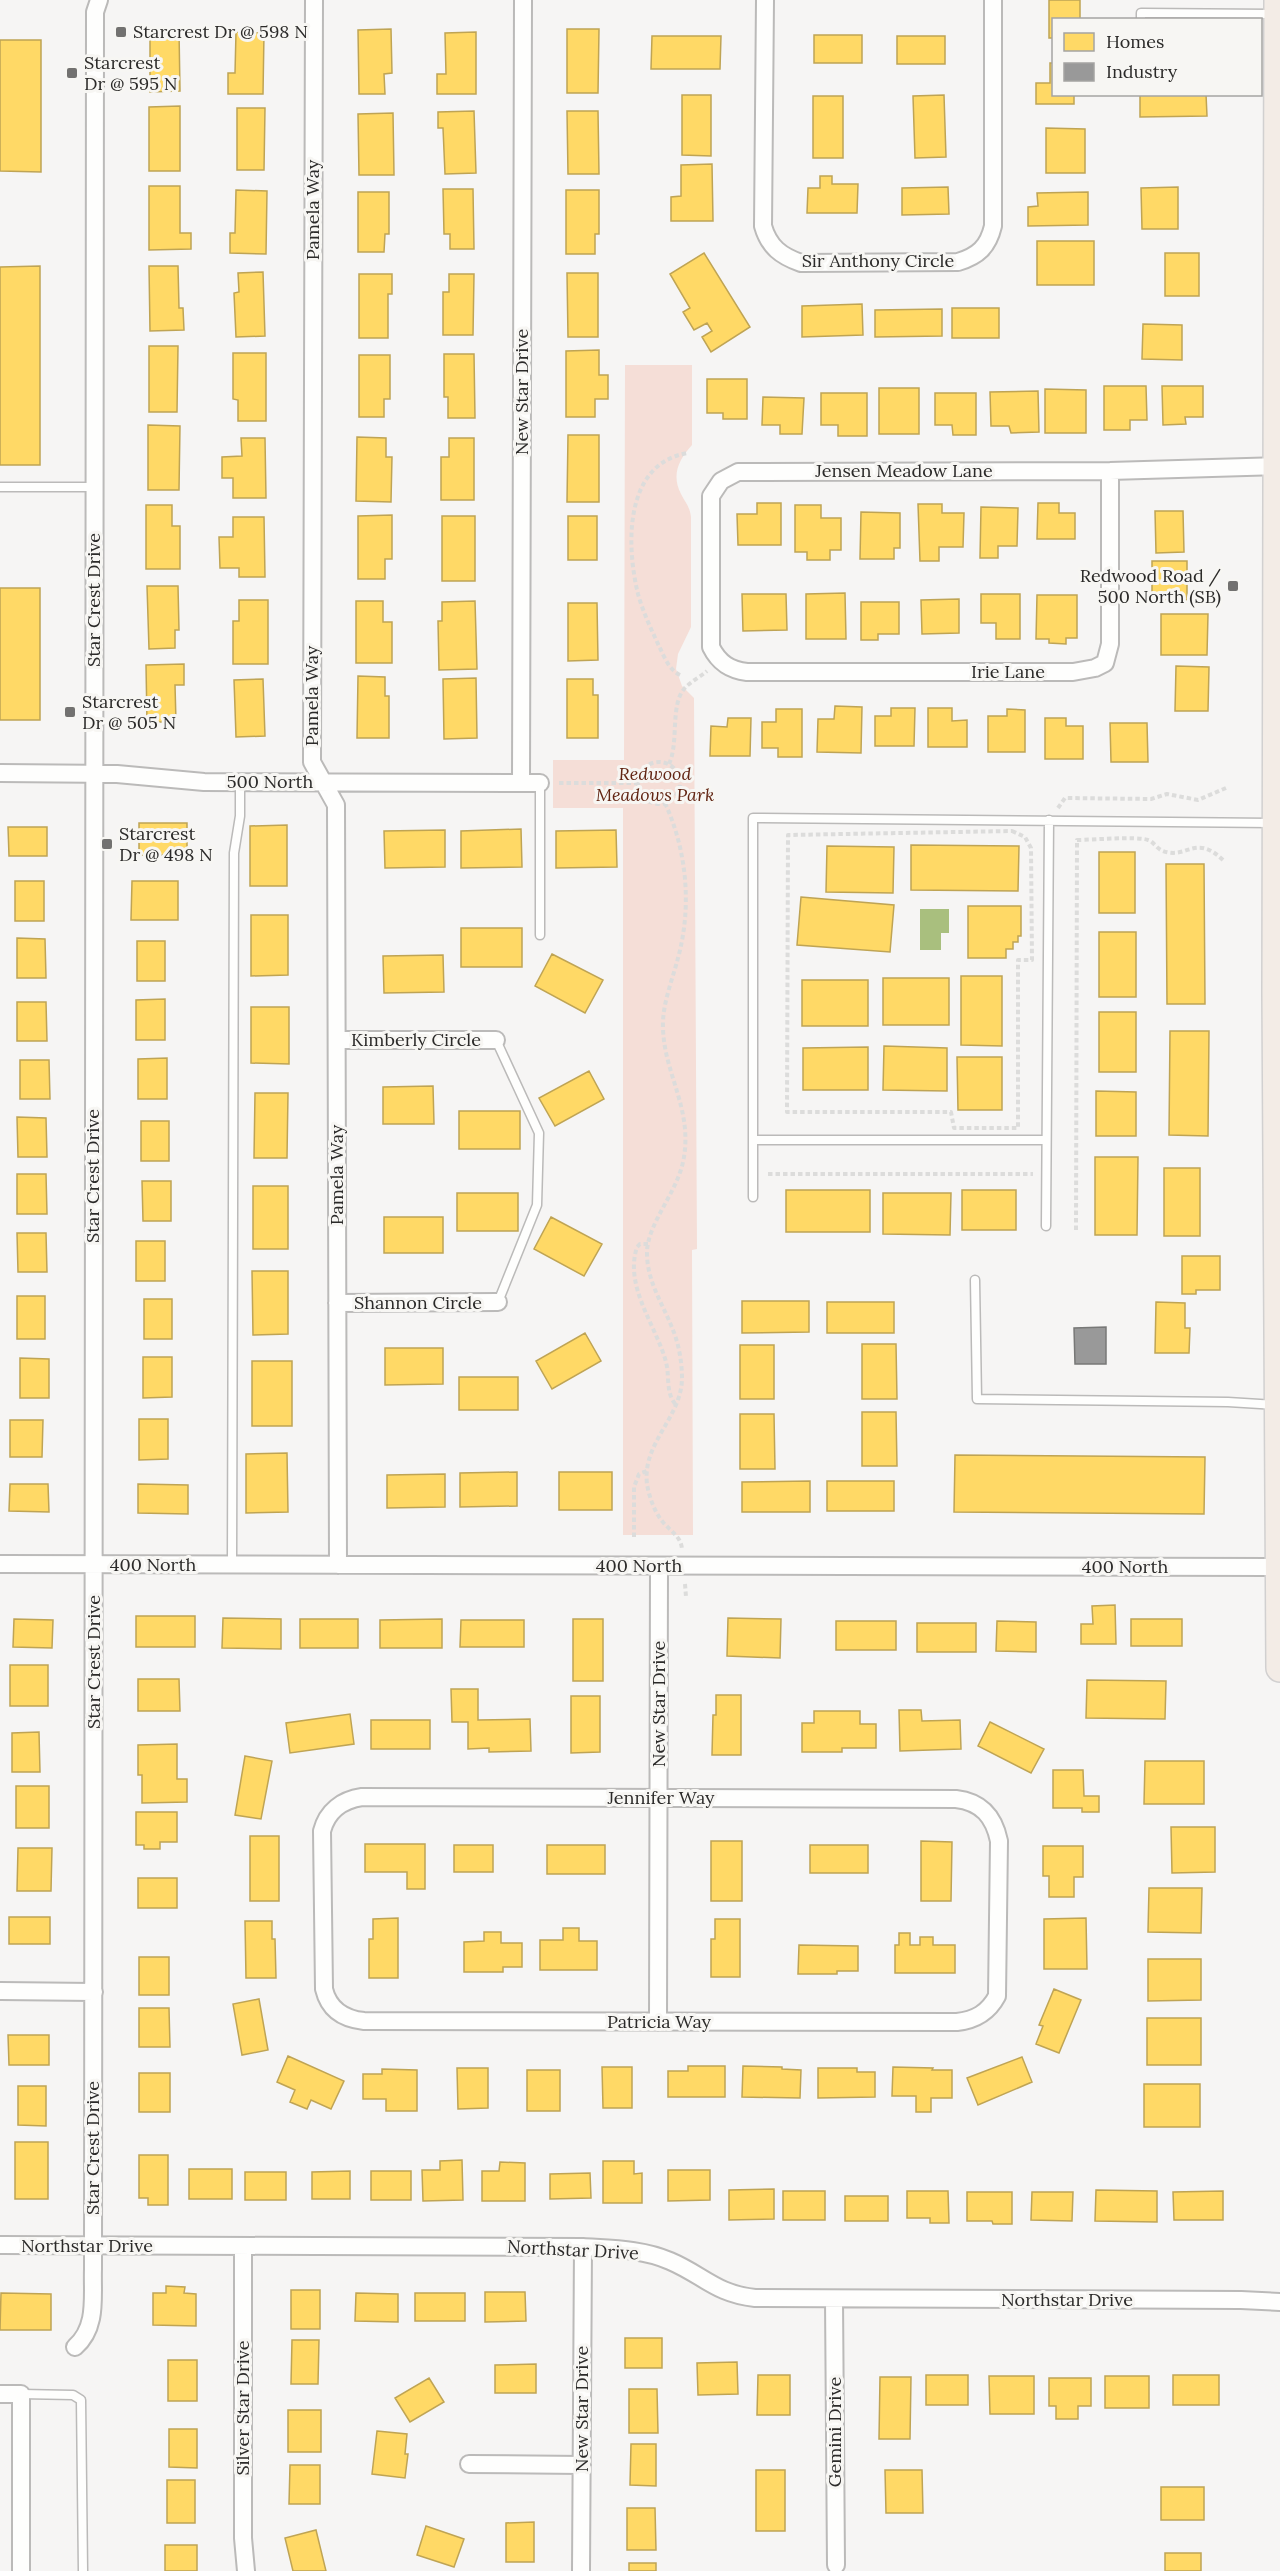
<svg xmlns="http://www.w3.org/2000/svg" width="1280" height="2571" font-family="Lora,serif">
<rect width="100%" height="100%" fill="#f6f5f4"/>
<!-- green -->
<path fill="#f5ded7" d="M625 365H692V445C679 459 671 475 681 494 685 502 690 507 691 517V627L678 654 676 669 682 686 694 698 697 1249 692 1250 693 1535H623V808H553V760H624Z"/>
<!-- water -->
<path fill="#a9bf7e" d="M920 909H949V933H941V950H920Z"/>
<!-- homes -->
<path fill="#ffd966" stroke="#bfa454" stroke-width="1.5" d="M1049 0H1080V20H1054V38H1049Z
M391 29 392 73 384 74 385 94H359L358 30Z
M567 29H599L598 93H567Z
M150 30H179L180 91 150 92Z
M236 32 264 33 263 94H228V73H235Z
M476 32V94H437V74H446L445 33Z
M814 35H862V63H814Z
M652 36H721L720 69H651Z
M897 36H945V64H897Z
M0 40H41V172L0 171Z
M1050 63H1054V94H1074V104H1036V83H1050Z
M1140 94H1206L1207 116 1140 117Z
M682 95H711V156L682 155Z
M944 95 946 157 915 158 913 96Z
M813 96H843V158H813Z
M180 106V171H149V107Z
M237 108H265L264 170H237Z
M474 111 476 173 445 174 443 128H438V112Z
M567 111H598L599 174H568Z
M393 113 394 175H359L358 114Z
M1046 128 1085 129V173H1046Z
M712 164 713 221H671V197L681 196V165Z
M820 176H832V184H858L857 213H807L808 188H820Z
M149 186H180V233H191V249L149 250Z
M948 187 949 214 902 215V188Z
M1178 187V229H1142L1141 188Z
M443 189H473L474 249H450V234H444Z
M236 190 267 191 266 254 230 253V233H235Z
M566 190H599V234H595V254H566Z
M358 192H389V234H385L384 252H358Z
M1088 192V225L1028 226V207L1038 206 1037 193Z
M1037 241H1094V285H1037Z
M704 253 750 327 711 352 702 337 712 331 707 323 694 330 683 312 690 308 670 274Z
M1165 253H1199V296H1165Z
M40 266V465H0V267Z
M149 266H178L179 308H183L184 330 150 331Z
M263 272 265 336 236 337 234 293 239 292 238 273Z
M567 273H598V337H568Z
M359 274H392V294H388V338H359Z
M449 274H474L473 335H443V292H449Z
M862 304 863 335 802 337V306Z
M952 308H999V338H952Z
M942 309V336L875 337V310Z
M1143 324 1182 325V360L1142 359Z
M149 346H178L177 412H149Z
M599 350V375H608V399H595V417H566V351Z
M233 353H266V421H238V400L233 399Z
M444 354H474L475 418H448V397H444Z
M359 355H390V399H384V417H359Z
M707 379H747V419H723V413H707Z
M1104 386H1146L1147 420H1130V430H1104Z
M1162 386H1203V417H1185L1186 424 1163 425Z
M879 388H919V434H879Z
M1045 389 1086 390V433H1045Z
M1038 391 1039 432 1011 433 1009 426H991L990 392Z
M821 393H867V436H838V425H821Z
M935 393H976V435H953L952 425H935Z
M763 397 804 398 802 434H780V425H762Z
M148 425 180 426 179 490H148Z
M568 435H599V502H567Z
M357 437 386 438V457H392L391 502 356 501Z
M241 438H265L266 498H233V478H222V457L242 456Z
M449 438H474V500H441V457H449Z
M757 503H781V545H738L737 514H757Z
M1038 503H1059V513H1075V539H1037Z
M918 504H942V513H964L963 547H939V561H920Z
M146 505H172V526H180V569H146Z
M795 505H821V518H841V550H830V560H807V552H795Z
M981 507 1018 508 1017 546H998V558H980Z
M1155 511H1183L1184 552 1156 553Z
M861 512 900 513V548H894V559H860Z
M392 515V559H385V579H358V516Z
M442 516H475V581H442Z
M568 516H597V560H568Z
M233 517H264L265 577H239V568H220L219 537H233Z
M1152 561H1187V600H1152Z
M147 586H178L179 630H175V648L149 649Z
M0 588H40V720H0Z
M845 593 846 639H806V594Z
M742 594H786L787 630 743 631Z
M981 594H1020V639H996V623H981Z
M1037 595H1077V638H1066V644L1049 643V639H1036Z
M959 599V633L922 634 921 600Z
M239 600H268V664H233V621H239Z
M356 601H383V622H392V663H356Z
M475 601 477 669 439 670 438 621H442V602Z
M861 602H899V634H878V640H861Z
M568 603H597L598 660 568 661Z
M1161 614H1208L1207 655H1161Z
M184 664V685H175L176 722H147L146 665Z
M1176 666 1209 667 1208 711H1175Z
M358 676 385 677V696H389V738H357Z
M476 678 477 738 444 739 443 679Z
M263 679 265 736 236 737 234 680Z
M567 679H593V695H598V738H567Z
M835 706 862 707 861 753 817 752 818 719H834Z
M891 708H915L914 746H875V716H891Z
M928 708H952V721L967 720V747H928Z
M776 709H802V757H778V748H762V722H776Z
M1007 709 1025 710V752H988V716H1007Z
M728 718H751L750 756H710L711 726 727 727Z
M1045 718H1066V726H1083V759H1045Z
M1110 723H1147L1148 762H1111Z
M139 823H187V855H139Z
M287 825V886H250V826Z
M8 827H47V856H9Z
M521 829 522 867 461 868V831Z
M445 830V867L385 868 384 831Z
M616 830 617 867 556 868V831Z
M911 845 1019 846 1018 891 911 890Z
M827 846 894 847 893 893 826 892Z
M1099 852H1135V913H1099Z
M1166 864H1204L1205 1004H1167Z
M15 881H44V921H15Z
M132 881H178V920H131Z
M801 897 894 905 890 952 797 945Z
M968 906H1021V936H1018V942H1013V949H1006V958H968Z
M251 915H288V975L251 976Z
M461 928H522V967H461Z
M1099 932H1136V997H1099Z
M17 938 45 939 46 978H17Z
M137 941H165V981H137Z
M552 954 603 980 585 1013 535 986Z
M443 955 444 992 384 993 383 956Z
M961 976H1002V1046L961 1045Z
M883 978H949V1025H883Z
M802 980H868V1026H802Z
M165 999V1040H136V1000Z
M17 1002H46L47 1041H17Z
M251 1007H289V1064L251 1063Z
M1099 1012H1136V1072H1099Z
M1170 1031H1209L1208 1136 1169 1135Z
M884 1046 947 1048V1091L883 1090Z
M868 1047V1090H803V1048Z
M957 1057H1002V1110H958Z
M167 1058V1099H138V1059Z
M20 1060H49L50 1099H20Z
M589 1071 604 1099 555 1126 539 1098Z
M433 1086 434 1124H383V1087Z
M1096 1091 1136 1092V1136H1096Z
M255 1093H288L287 1158H254Z
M459 1111H520V1149H459Z
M17 1117 46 1118 47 1157H18Z
M141 1121H169V1161H141Z
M1095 1157H1138L1137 1235H1095Z
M1164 1168H1200V1236H1164Z
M17 1174H46L47 1214H17Z
M142 1181H171V1221H143Z
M253 1186H288V1249H253Z
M786 1190H870V1232H786Z
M962 1190H1016V1230H962Z
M457 1193H518V1231H457Z
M883 1193H951L950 1235 883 1234Z
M384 1217H443V1253H384Z
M551 1217 602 1244 584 1276 534 1249Z
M17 1233H46L47 1272H18Z
M136 1241H165V1281H136Z
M1182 1256H1220V1290H1196V1294H1182Z
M252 1271H288V1334L253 1335Z
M17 1296H45V1339H17Z
M144 1299H172V1339H144Z
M742 1301H809V1332L742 1333Z
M827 1302H894V1333H827Z
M1156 1302 1185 1303V1328H1190L1189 1353H1155Z
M585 1333 601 1361 552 1389 536 1361Z
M862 1344H896L897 1399H862Z
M740 1345H774V1399H740Z
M385 1348H443V1384L385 1385Z
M143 1357H172V1397L143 1398Z
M20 1358 49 1359V1398H20Z
M252 1361H292V1426H252Z
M459 1377H518V1410H459Z
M862 1412H896L897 1466H862Z
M740 1414H774L775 1469H740Z
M139 1419H168V1459L139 1460Z
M10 1420H43L42 1457H10Z
M287 1453 288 1512 246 1513V1454Z
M955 1455 1205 1457 1204 1514 954 1512Z
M517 1472V1506L460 1507V1473Z
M559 1472H612V1510H559Z
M445 1474V1507L387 1508V1475Z
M810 1481V1512H742V1482Z
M827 1481H894V1511H827Z
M10 1484H48L49 1512 9 1511Z
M138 1484 188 1485V1514L138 1513Z
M1115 1605 1116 1644H1081V1624H1093L1092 1606Z
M136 1616H195V1647H136Z
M223 1618 281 1619V1649L222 1648Z
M728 1618 781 1619 780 1658 727 1656Z
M14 1619 53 1620 52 1648 13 1647Z
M300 1619H358V1648H300Z
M442 1619V1648H380V1620Z
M573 1619H603V1681H573Z
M1131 1619H1182V1646H1131Z
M461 1620H524V1647H460Z
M836 1621H896V1650H836Z
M997 1621 1036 1622V1652L996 1651Z
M917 1623H976V1652H917Z
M10 1665H48V1706H10Z
M138 1679H179L180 1711H138Z
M1087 1680 1166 1681 1165 1719 1086 1718Z
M451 1689H478V1720L530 1719 531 1751 489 1752V1748L468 1749V1722H452Z
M716 1695H741V1755H712L713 1715H716Z
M571 1696H600V1752L571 1753Z
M899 1710H921L922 1721 960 1720 961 1749 900 1751Z
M814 1711H860V1724H876V1748H842V1752H802V1723H814Z
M350 1714 354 1744 290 1753 286 1723Z
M371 1720H430V1749H371Z
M990 1722 1044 1749 1031 1773 978 1746Z
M39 1732 40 1772H12V1733Z
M177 1744V1779H187V1802L142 1803V1775H138V1745Z
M245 1756 272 1761 261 1819 235 1815Z
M1145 1761H1204V1804H1144Z
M1053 1770H1083L1084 1796H1099V1812H1082V1808H1053Z
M16 1786H49V1828H16Z
M136 1812H177V1842H160V1849H144V1845H136Z
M1171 1827H1215V1872L1172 1873Z
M250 1836H279V1901H250Z
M711 1841H742V1901H711Z
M921 1841 952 1842 951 1901H921Z
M365 1844H425V1889H407V1872H365Z
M454 1845H493V1872H454Z
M547 1845H605V1874H547Z
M810 1845H868V1873H810Z
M1043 1846H1083V1877H1074V1897H1049V1876H1043Z
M18 1848H52L51 1891H17Z
M138 1878H177V1908H138Z
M1149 1888H1202L1201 1933 1148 1932Z
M9 1917H50V1944H9Z
M398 1918V1978H369V1939H373V1919Z
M1086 1918 1087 1969H1044V1919Z
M715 1919H740V1977H711V1939H715Z
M245 1921H272V1939H275L276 1978H246Z
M563 1928H579V1941H597V1970H540V1940H563Z
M484 1932H501V1943H522V1967H503V1972H464V1942L484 1941Z
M899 1933H910V1945H920V1937H933V1945H955V1973H895V1945H899Z
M799 1945 858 1946V1971H837V1974H798Z
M139 1957H169V1995H139Z
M1148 1959H1201V2000L1148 2001Z
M1054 1989 1081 2000 1059 2053 1036 2044 1043 2026 1039 2025Z
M259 1999 268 2050 242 2055 233 2004Z
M139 2008H169L170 2047H139Z
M1147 2018H1201V2065H1147Z
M8 2035H49V2065H9Z
M288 2056 344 2081 331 2109 311 2100 307 2109 290 2102 295 2090 277 2082Z
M1022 2057 1032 2082 978 2105 967 2078Z
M688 2066H725V2097H668V2071H688Z
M743 2066 782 2067V2069L801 2070 800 2098 742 2097Z
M602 2067H632V2108H603Z
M893 2067 933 2068 932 2070H952V2098H931V2112H916V2096H892Z
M457 2068H488V2108L458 2109Z
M818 2068H857V2072H875V2097L818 2098Z
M382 2069 417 2070V2111H386V2099H363V2074H382Z
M527 2070H560V2111H527Z
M139 2073H170V2112H139Z
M1144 2084H1200V2127H1144Z
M18 2086H46V2126L18 2125Z
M15 2142H48V2199H15Z
M139 2155H168V2205H148V2198H139Z
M462 2160 463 2200 423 2201 422 2170H440V2161Z
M603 2161H634V2174L642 2173V2203H603Z
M500 2162 525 2163V2201H482V2171H499Z
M189 2169H232V2199H189Z
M668 2170H710V2200L668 2201Z
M350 2171V2199H312V2172Z
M371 2171H411V2200H371Z
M245 2172H286V2200H245Z
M590 2173 591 2198 550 2199V2174Z
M774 2189V2219L729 2220V2190Z
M1096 2190 1157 2191V2222L1095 2221Z
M783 2191H825V2220H783Z
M907 2191H948L949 2223H930V2218H907Z
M1223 2191V2220H1174L1173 2192Z
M967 2192H1012V2224H993L992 2221H967Z
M1032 2192H1073L1072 2221 1031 2220Z
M845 2196H888V2221H845Z
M166 2286 185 2287 184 2293 196 2294V2326L153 2325V2293H166Z
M291 2290H320V2329H291Z
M485 2292H525L526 2321 485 2322Z
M1 2293 51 2294V2330H0Z
M356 2293 398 2294V2322L355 2321Z
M415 2293H465V2321H415Z
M625 2338H662V2368H625Z
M292 2340H319L318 2384H291Z
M168 2360H197V2401H168Z
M737 2362 738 2394 698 2395 697 2363Z
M536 2364V2393H495V2365Z
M758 2375H790V2415H757Z
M926 2375H968V2405H926Z
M1173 2375H1219V2405H1173Z
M989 2376H1034V2414H990Z
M1105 2376H1149V2408H1105Z
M880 2377H911L910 2439H879Z
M429 2378 444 2402 410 2422 395 2398Z
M1049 2378H1091V2406H1078V2419H1056V2406H1049Z
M629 2389H657L658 2433H629Z
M288 2410H321V2452H288Z
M169 2429H197V2468L169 2467Z
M377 2431 407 2434 405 2454H408L405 2478 372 2474Z
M631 2444H656V2486L630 2485Z
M290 2465H320V2504H289Z
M756 2470H785V2531H756Z
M885 2470H922L923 2513H886Z
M167 2480H195V2523H167Z
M1161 2487H1204V2520H1161Z
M627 2508H655L656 2550H627Z
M534 2522V2562H506V2523Z
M426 2526 464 2539 454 2567 417 2555Z
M316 2530 326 2571H293L285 2538Z
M165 2545H197V2571H165Z
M1165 2553H1201V2571H1165Z
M629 2563H656V2571H629Z"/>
<!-- industry -->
<path fill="#999" stroke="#787877" stroke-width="1.5" d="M1106 1327V1364H1075L1074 1328Z"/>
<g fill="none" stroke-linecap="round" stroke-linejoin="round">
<!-- lane casing -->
<g stroke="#bbbab9" stroke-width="11">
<path id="lane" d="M1141 20V13L1274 14
M0 487H94
M540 783V935
M496 1040 539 1133 537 1205 498 1302
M753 1140H1046
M753 1197V818L1273 823
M1046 1226 1049 820
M975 1280 977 1399 1228 1402 1276 1405
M232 1565 234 853 240 816V782
M21 2394 73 2395 81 2400 83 2571"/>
</g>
<!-- street casing -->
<g stroke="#bbbab9" stroke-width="20">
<path id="street" d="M314 0 312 762 336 805 338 1565
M765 0 763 226C769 247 781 256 801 263L958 262C978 256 988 247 993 226V0
M1110 471V644L1105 663 1095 668 1073 672H747C730 670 719 663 711 647V496L721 481 738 472 1110 471 1277 466
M0 773 117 774 204 782 540 783
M521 783 523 0
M337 1040H496
M337 1303 498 1302
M0 1564 1278 1567
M362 1797 956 1799C982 1802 994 1817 999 1841L997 1996C988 2013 975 2020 957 2022L364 2021C344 2019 329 2010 324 1989L322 1831C327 1811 342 1800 362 1797Z
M0 1991 94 1992
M658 2022 659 1566
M0 2245 583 2247C613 2249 643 2249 670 2261 703 2275 716 2294 755 2298L1241 2300 1280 2302
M243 2246V2538L246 2571
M834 2299 836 2565
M75 2347C98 2327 92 2296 93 2269L95 12 99 0
M0 2394H21V2571
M469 2464 582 2465
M581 2571 583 2247"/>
</g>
<!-- primary casing -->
<g stroke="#d1d0d0" stroke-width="30">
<path id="primary" d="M1278 0 1276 993 1280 1668"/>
</g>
<!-- path -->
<path stroke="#dcdcdb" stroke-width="4" stroke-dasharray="4.5 3" stroke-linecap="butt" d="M680 675C669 670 664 656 659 646 651 629 643 612 638 594 626 545 624 463 688 453
M638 783a21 21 0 1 1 42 0a21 21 0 1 1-42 0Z
M669 764C679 743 670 706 684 689 690 682 700 677 707 671
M559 783H637
M665 803C687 851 692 907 678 958 672 981 662 1005 663 1028 664 1073 692 1108 684 1157 679 1191 647 1223 647 1253 647 1282 663 1304 673 1330 679 1345 682 1362 682 1379 681 1418 642 1443 647 1484 649 1496 654 1511 662 1521 670 1531 681 1536 682 1549
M1058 808 1065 798 1151 799 1167 794 1198 800 1226 788
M1012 831 1025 837 1031 848 1032 960H1018V1128H954L951 1112H787L788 835Z
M768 1174H1033
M1076 1230 1077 840C1091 840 1137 836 1148 840 1153 841 1157 849 1163 851 1187 860 1195 833 1223 860
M648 1244H640L637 1247C624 1287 656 1325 666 1362 670 1377 665 1394 677 1406
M634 1537V1487L639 1474 647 1471
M685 1584 686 1597"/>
<!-- lane -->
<use href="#lane" stroke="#fefefd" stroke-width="8"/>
<!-- street -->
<use href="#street" stroke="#fefefd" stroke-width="16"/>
<!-- primary -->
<use href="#primary" stroke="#f3ece6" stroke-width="27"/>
</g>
<!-- markers -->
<g fill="#727170" stroke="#f7f6f3" stroke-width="2">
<rect x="115" y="26" width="12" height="12" rx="3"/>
<rect x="66" y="67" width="12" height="12" rx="3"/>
<rect x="1227" y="580" width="12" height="12" rx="3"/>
<rect x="64" y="706" width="12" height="12" rx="3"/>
<rect x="101" y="838" width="12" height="12" rx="3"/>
</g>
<g text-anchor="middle" stroke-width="6" stroke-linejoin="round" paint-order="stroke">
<!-- poi labels -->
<g font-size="18" fill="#2b2a29" stroke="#f7f6f3" text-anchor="start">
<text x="133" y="38">Starcrest Dr @ 598 N</text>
<text x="84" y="69">Starcrest<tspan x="84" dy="21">Dr @ 595 N</tspan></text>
<text x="1221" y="582" text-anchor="end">Redwood Road /<tspan x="1221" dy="21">500 North (SB)</tspan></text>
<text x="82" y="708">Starcrest<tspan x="82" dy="21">Dr @ 505 N</tspan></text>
<text x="119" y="840">Starcrest<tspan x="119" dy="21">Dr @ 498 N</tspan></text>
</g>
<!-- street labels -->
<g font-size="18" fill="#2b2a29" stroke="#f7f6f3">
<text transform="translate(313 210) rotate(-90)" y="6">Pamela Way</text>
<text x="878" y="267">Sir Anthony Circle</text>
<text transform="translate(522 392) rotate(-90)" y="6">New Star Drive</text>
<text x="904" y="477">Jensen Meadow Lane</text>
<text transform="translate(94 600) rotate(-90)" y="6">Star Crest Drive</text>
<text x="1008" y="678">Irie Lane</text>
<text transform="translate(312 696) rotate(-90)" y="6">Pamela Way</text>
<text x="270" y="788">500 North</text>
<text x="416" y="1046">Kimberly Circle</text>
<text transform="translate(337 1175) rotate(-90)" y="6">Pamela Way</text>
<text transform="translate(93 1176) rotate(-90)" y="6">Star Crest Drive</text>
<text x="418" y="1309">Shannon Circle</text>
<text x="153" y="1571">400 North</text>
<text x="639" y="1572">400 North</text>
<text x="1125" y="1573">400 North</text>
<text transform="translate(94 1662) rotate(-90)" y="6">Star Crest Drive</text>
<text transform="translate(659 1704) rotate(-90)" y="6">New Star Drive</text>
<text x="661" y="1804">Jennifer Way</text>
<text x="659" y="2028">Patricia Way</text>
<text transform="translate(93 2148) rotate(-90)" y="6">Star Crest Drive</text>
<text x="87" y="2252">Northstar Drive</text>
<text transform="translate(573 2250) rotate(3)" y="6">Northstar Drive</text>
<text x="1067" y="2306">Northstar Drive</text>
<text transform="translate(243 2408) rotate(-90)" y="6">Silver Star Drive</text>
<text transform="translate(582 2409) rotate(-90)" y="6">New Star Drive</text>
<text transform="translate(835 2432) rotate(-90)" y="6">Gemini Drive</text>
</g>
<!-- park labels -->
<g font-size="18" font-style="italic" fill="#622513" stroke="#f7f6f3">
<text x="655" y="780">Redwood<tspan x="655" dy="21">Meadows Park</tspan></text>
</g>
</g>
<!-- legend -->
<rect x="1052" y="18" width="210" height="78" fill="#f7f6f3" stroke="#a5a4a2" stroke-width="1.5"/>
<rect x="1064" y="33" width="30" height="18" fill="#ffd966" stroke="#a5a4a2" stroke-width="1.5"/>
<text x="1106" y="48" font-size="18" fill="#2b2a29">Homes</text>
<rect x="1064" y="63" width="30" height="18" fill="#999999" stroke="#a5a4a2" stroke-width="1.5"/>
<text x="1106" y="78" font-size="18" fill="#2b2a29">Industry</text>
</svg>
